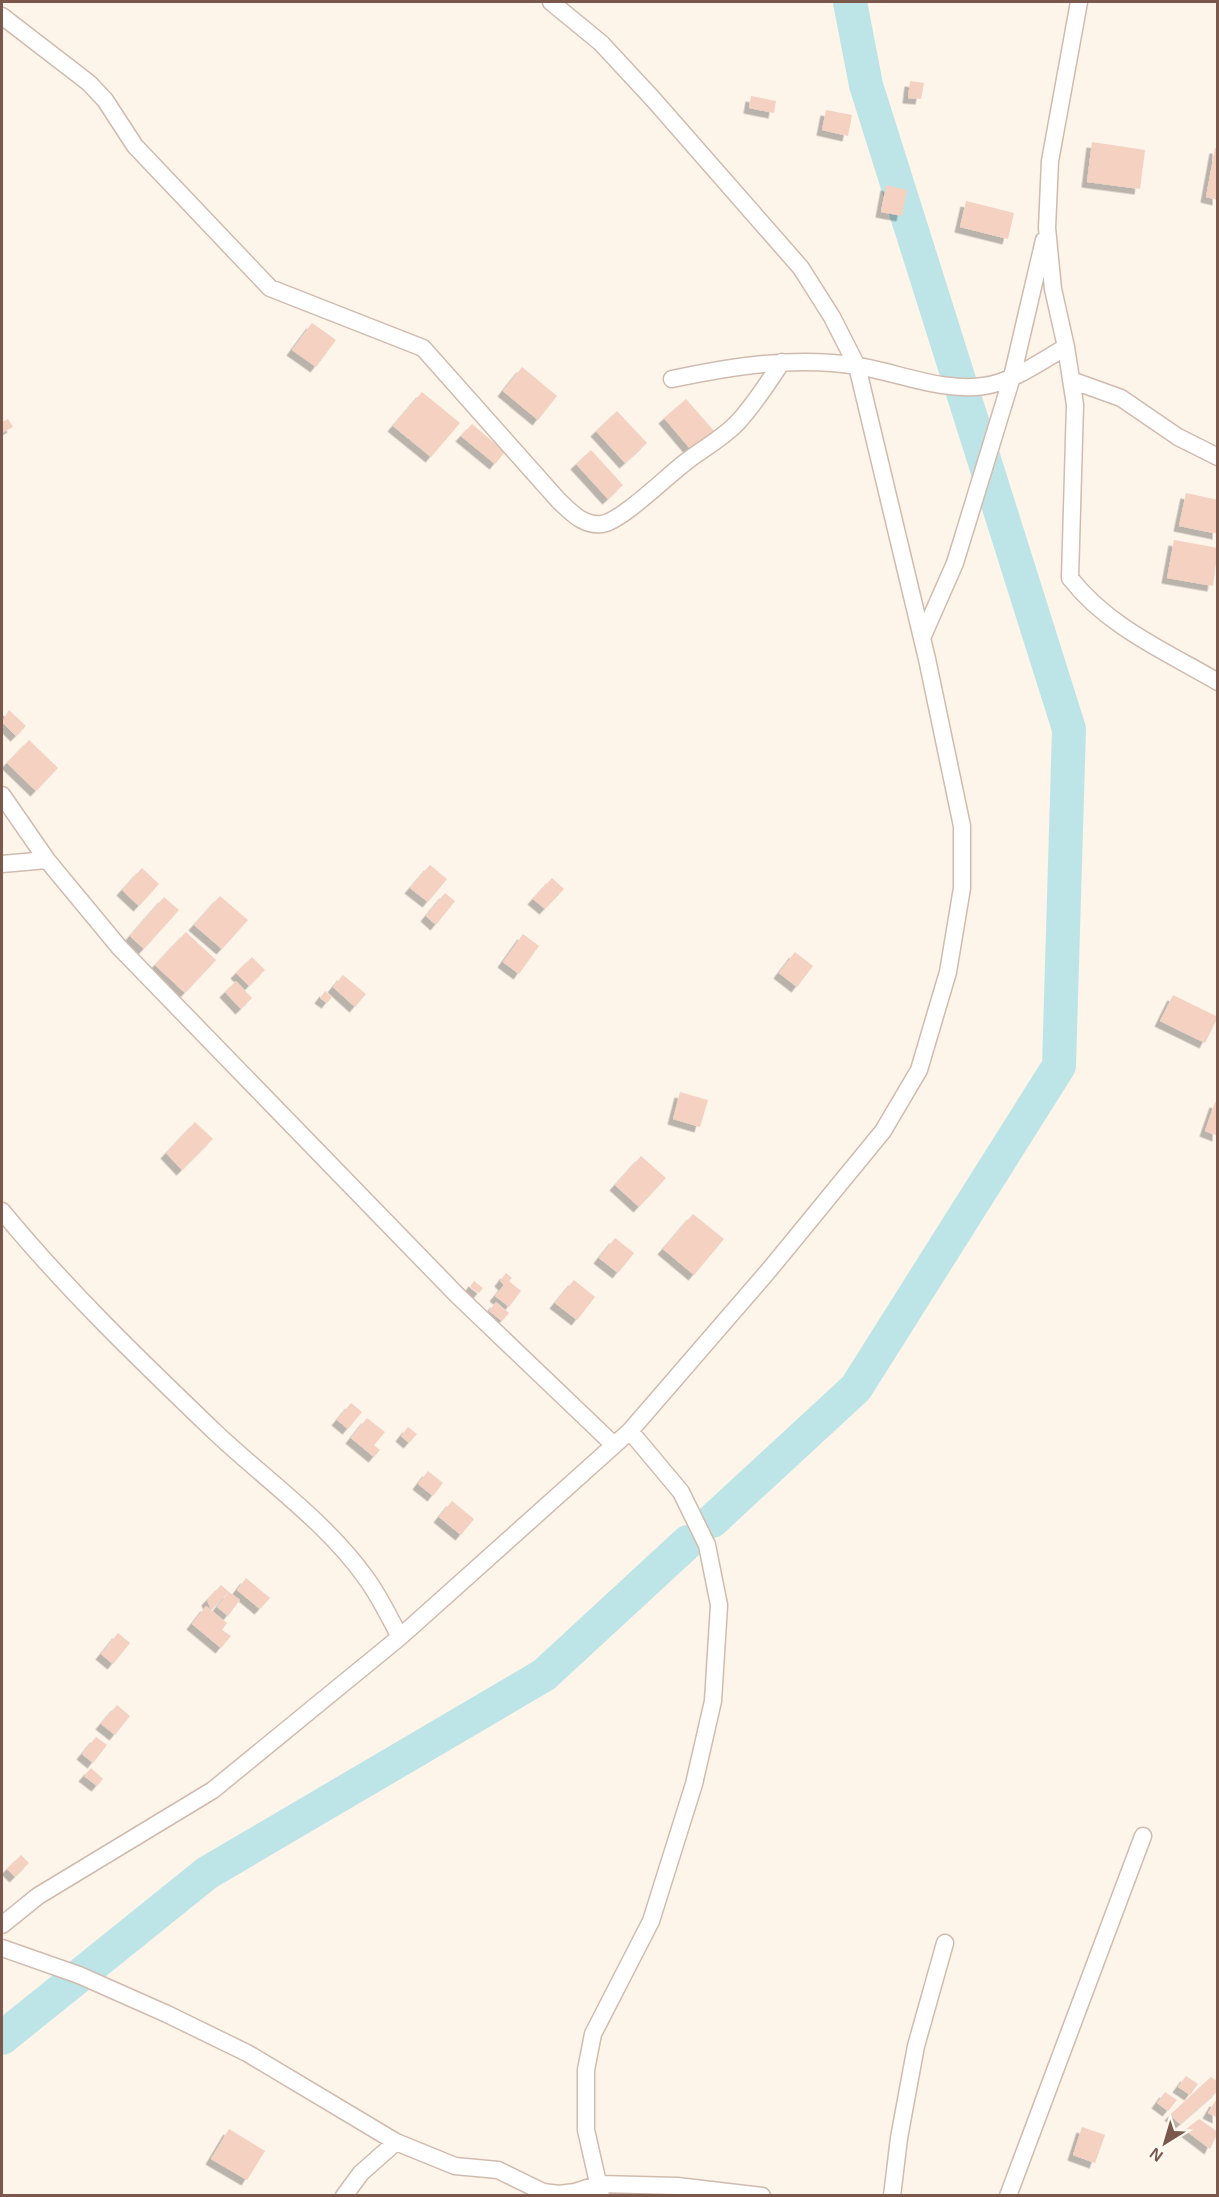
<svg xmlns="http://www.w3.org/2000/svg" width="1219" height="2197" font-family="Arial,sans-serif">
<defs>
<filter id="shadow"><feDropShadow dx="-5.5" dy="5.5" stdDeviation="0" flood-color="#0004"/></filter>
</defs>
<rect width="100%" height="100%" fill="#fdf4ea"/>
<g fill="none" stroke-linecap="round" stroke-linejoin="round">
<!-- river -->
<path stroke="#bde5e8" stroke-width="34" d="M712 1521 856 1388 1059 1066 1069 729 866 85 850 2
M2 2038 207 1873 544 1675 688 1542"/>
</g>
<!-- building -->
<path fill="#f4d1c1" filter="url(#shadow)" d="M910 81 924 83 921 99 908 98Z
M751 96 776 101 774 113 749 108Z
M826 110 852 115 848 136 822 130Z
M1092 142 1145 150 1140 189 1087 182Z
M1215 148H1218V200L1206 197Z
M886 185 907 190 902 216 881 212Z
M966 201 1014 213 1008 239 960 227Z
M312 323 336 340 316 367 292 350Z
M522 367 557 396 538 420 503 391Z
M422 392 460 423 431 457 393 426Z
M686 399 715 432 692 451 664 418Z
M617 411 647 443 625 463 596 431Z
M8 419 13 427 2 433V422Z
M472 424 505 452 495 464 461 436Z
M591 450 623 485 608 499 576 464Z
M1186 493 1218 500V534L1179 526Z
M1174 540 1218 548 1213 586 1167 578Z
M9 710 26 726 16 736 2 722Z
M29 740 58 768 36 791 7 763Z
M430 865 447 879 428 902 410 888Z
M142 868 159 884 139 906 122 890Z
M552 878 564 889 545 909 533 899Z
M445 893 455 901 436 925 426 916Z
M220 896 248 920 222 949 194 925Z
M164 897 179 910 144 949 130 936Z
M186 932 216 960 185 993 155 965Z
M523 934 539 946 519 974 503 962Z
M795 952 813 966 797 987 779 973Z
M252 957 265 970 249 986 236 973Z
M343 975 366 994 355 1007 333 987Z
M236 981 252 998 241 1009 225 992Z
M325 991 332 997 327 1003 320 998Z
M1173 995 1218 1017 1205 1043 1160 1021Z
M680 1092 708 1100 700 1127 673 1119Z
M1215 1102 1218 1103V1136L1205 1131Z
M195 1122 213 1139 182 1170 166 1153Z
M641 1156 666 1178 639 1207 615 1185Z
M693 1214 724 1239 694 1275 663 1249Z
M615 1238 634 1253 618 1273 599 1258Z
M506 1273 512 1278 509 1281 521 1291 509 1307 495 1296 504 1285 500 1281Z
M574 1280 595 1297 577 1320 555 1303Z
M474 1281 483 1288 479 1293 470 1287Z
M496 1302 509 1313 502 1321 489 1311Z
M351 1403 362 1412 348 1429 337 1420Z
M367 1418 385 1432 374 1445 380 1450 374 1457 351 1438Z
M408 1427 417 1434 409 1443 401 1436Z
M428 1471 443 1483 433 1496 418 1484Z
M452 1501 474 1519 461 1535 439 1517Z
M246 1578 270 1598 260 1609 237 1590Z
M221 1585 229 1592 211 1610 207 1600Z
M229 1592 240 1600 228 1616 217 1607Z
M206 1606 227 1623 222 1630 231 1636 221 1648 192 1624Z
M118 1633 130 1643 113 1664 101 1654Z
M117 1705 130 1716 115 1735 101 1724Z
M96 1737 107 1745 93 1763 82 1754Z
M91 1768 103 1779 97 1786 84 1776Z
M21 1855 29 1863 15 1877 7 1869Z
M1186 2076 1198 2084 1190 2095 1178 2087Z
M1211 2077 1218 2082V2091L1180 2124 1170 2115Z
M1165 2092 1177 2100 1168 2111 1157 2103Z
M1215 2101 1218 2102V2118L1208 2113Z
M1199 2119 1218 2132 1210 2149 1185 2130Z
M1082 2127 1105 2135 1095 2163 1073 2155Z
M229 2129 265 2151 247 2180 211 2159Z"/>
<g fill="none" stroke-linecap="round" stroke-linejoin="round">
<!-- minor casing -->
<g stroke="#d1bbae" stroke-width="19">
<path id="minor" d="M1079 2 1050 161 1047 228 1053 289 1066 347 1075 405 1070 578C1108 627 1165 651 1218 682
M2 16 89 83 105 100 135 146 270 288 423 348 559 501C572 513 583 526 602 524 622 521 668 475 687 461 704 448 723 438 738 422 755 404 768 382 782 362
M672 379C733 366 796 356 858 366 899 373 942 392 984 386 1013 382 1041 361 1066 347
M1071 380 1121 398 1178 437 1218 457
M922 638 955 563 1012 377 1044 240
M2 795 47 860 119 947 457 1295 614 1445
M2 864 47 860
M2 1211C67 1290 142 1362 216 1433 266 1480 326 1522 366 1578 380 1597 389 1617 400 1637
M2 1925 38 1896 213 1790 400 1637 630 1431 770 1269 883 1131 919 1070 948 972 962 888V826L927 659 857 366 832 317 801 268 653 99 601 43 551 2
M2 1948 79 1975 167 2014 247 2053 396 2142 455 2166 498 2170 543 2192 559 2194 575 2192 599 2184 677 2186 762 2196
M344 2196 361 2173 396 2142
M601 2196 586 2130V2070L593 2034 651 1921 694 1784 713 1701 719 1605 707 1545 681 1492 630 1431
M892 2196 899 2138 916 2046 945 1943
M1008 2196 1143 1836"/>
</g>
<!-- minor -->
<use href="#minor" stroke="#fff" stroke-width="16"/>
</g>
<!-- border -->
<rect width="1219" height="2197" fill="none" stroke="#7a594c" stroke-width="6"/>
<!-- north arrow -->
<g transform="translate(1165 2143) rotate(217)" stroke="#fff9f2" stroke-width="4.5" paint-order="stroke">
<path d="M0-4.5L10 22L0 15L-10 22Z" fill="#7a594c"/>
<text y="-9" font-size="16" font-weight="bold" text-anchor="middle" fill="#7a594c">N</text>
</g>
</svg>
